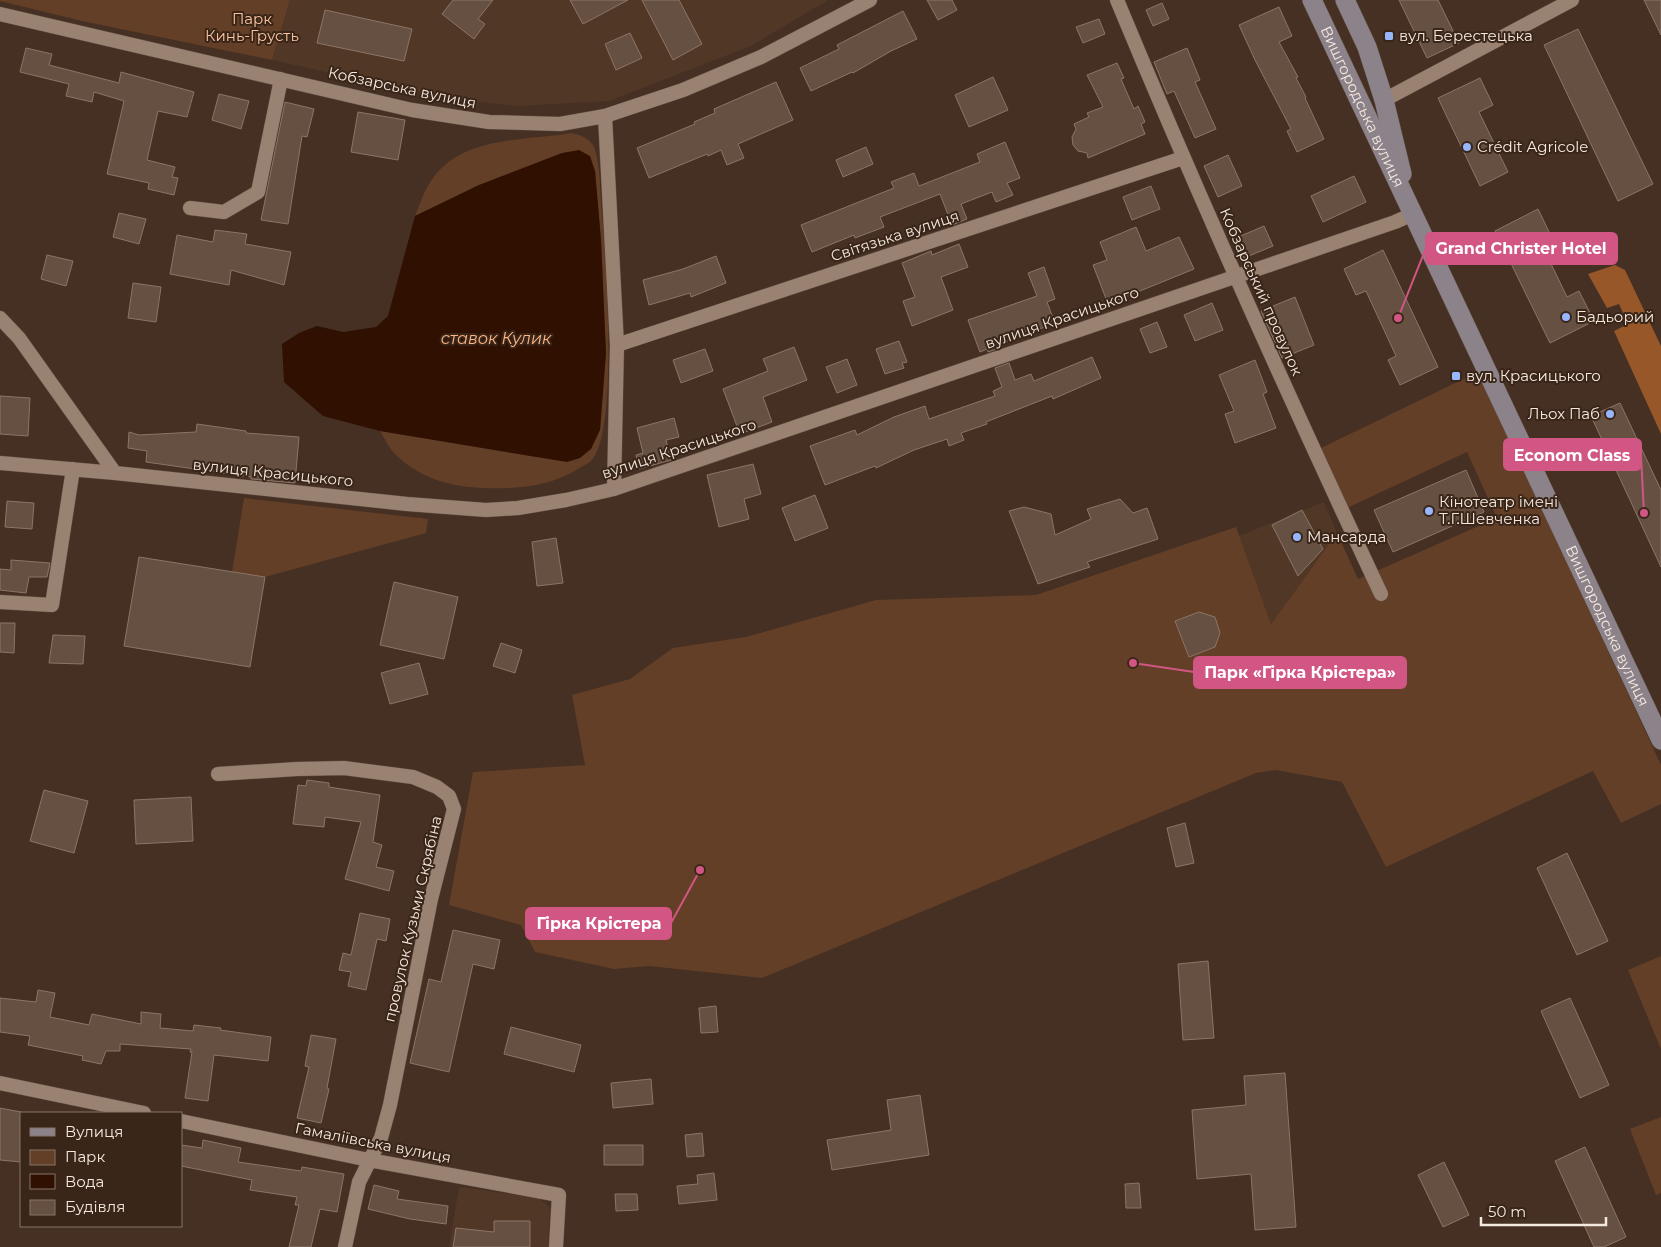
<svg xmlns="http://www.w3.org/2000/svg" width="1661" height="1247" font-family="Montserrat,sans-serif">
<rect width="100%" height="100%" fill="#453023"/>
<!-- built -->
<path fill="#513725" d="M290 0H828L751 46 609 101 518 106 448 99 272 60Z
M1324 502 1337 533 1271 624 1239 536Z
M459 1187 539 1198 550 1208 548 1247H449Z"/>
<!-- green -->
<path fill="#643f27" d="M0 0H290L272 60 82 21 0 1Z
M572 133C581 135 593 140 595 150 600 166 600 185 601 203 605 247 620 432 591 461 588 464 582 466 578 469 549 487 517 489 484 488 451 487 422 479 397 456 390 450 385 439 380 431L536 457 600 430 606 353 601 240 595 171 479 185 415 216C420 204 424 191 431 181 461 135 526 141 572 133Z
M1478 372 1661 765V804L1621 823 1593 771 1386 867 1342 782 1276 770 1256 773 762 978 649 966 614 969 535 952 521 925 449 905 473 772 585 765 572 695 630 679 673 648 746 637 876 600 1036 595 1236 527 1271 624 1337 533 1358 579 1497 518 1467 452 1347 508 1319 449Z
M244 498 428 519 426 533 265 577 232 572Z
M1661 956V1049L1628 970Z
M1661 1117V1193L1656 1195 1630 1129Z"/>
<!-- forest -->
<path fill="#975729" d="M1615 265 1625 270 1661 346V434L1614 331 1628 324 1619 304 1607 308 1588 274Z"/>
<!-- water -->
<path fill="#301000" d="M579 150 590 156 595 171 601 240 606 353 600 430 591 449 580 458 567 462 380 431 323 416 284 382 282 344 299 333 317 326 343 332 376 327 388 316 415 216 479 185 562 153Z"/>
<!-- building -->
<path fill="#665042" stroke="#8d7566" d="M453 0H493L478 19 485 24 474 39 442 14Z
M570 0H628L583 24Z
M642 0H679L702 44 673 60Z
M927 0H952L957 10 938 20Z
M1399 0H1438L1459 43 1427 58Z
M1644 0H1661V35Z
M1162 3 1169 19 1153 26 1146 10Z
M1279 7 1292 36 1279 42 1298 77 1296 78 1306 97 1305 98 1324 139 1297 152 1287 131 1291 129 1255 60 1239 25Z
M325 10 412 29 404 61 317 43Z
M903 11 917 39 891 51 853 73 852 72 811 91 800 68 839 49 837 45Z
M1099 19 1105 34 1083 43 1076 27Z
M1578 29 1653 184 1618 201 1544 45Z
M630 33 642 58 616 70 605 44Z
M26 48 52 54 49 65 119 83 121 72 194 92 187 117 158 111 147 160 175 167 172 177 178 178 174 195 148 189 149 183 107 174 124 101 94 92 92 102 66 96 69 84 20 72Z
M1187 48 1200 80 1195 82 1216 129 1195 138 1174 91 1167 94 1154 62Z
M1117 63 1124 78 1121 79 1134 109 1138 106 1145 122 1141 124 1145 134 1088 158 1087 153 1078 151 1073 145 1072 137 1076 129 1074 124 1089 117 1087 113 1103 107 1087 75Z
M993 77 1008 110 969 127 955 95Z
M1480 78 1493 105 1479 112 1508 172 1480 186 1438 98Z
M776 82 793 120 738 144 744 158 727 165 721 150 708 156 707 154 649 178 637 148 695 124 694 122 715 113 714 109Z
M219 94 249 101 241 129 212 120Z
M285 102 314 109 307 137 302 136 288 224 261 220Z
M358 112 405 120 398 160 351 152Z
M1005 142 1020 178 1007 183 1013 195 996 202 992 192 961 204 967 219 952 225 940 194 880 217 884 227 855 238 854 235 812 252 801 225 894 188 891 182 914 173 919 186 980 162 977 154Z
M866 147 873 164 843 177 836 160Z
M1228 155 1242 186 1218 197 1204 166Z
M1354 176 1366 202 1323 222 1311 196Z
M1151 186 1160 209 1132 220 1123 197Z
M1538 209 1552 238 1541 243 1567 297 1579 291 1594 321 1550 343 1495 231Z
M119 213 146 219 139 244 113 237Z
M1264 226 1273 246 1244 258 1236 238Z
M1136 227 1146 251 1179 237 1194 269 1108 304 1093 265 1107 260 1100 242Z
M215 230 247 234 245 244 291 252 284 285 231 270 229 285 170 274 177 235 213 242Z
M959 244 968 267 941 277 953 310 912 326 903 301 915 297 902 263 931 251 932 255Z
M1383 250 1438 367 1400 385 1388 360 1396 356 1366 291 1356 295 1344 269Z
M47 255 73 261 66 286 41 279Z
M716 256 726 283 691 297 690 293 649 305 643 280 683 269Z
M1044 267 1055 299 1047 302 1055 323 1016 338 1001 344 1002 347 988 352 987 349 980 352 968 320 1037 296 1028 273Z
M133 283 161 287 156 322 128 318Z
M1295 297 1314 345 1282 358 1261 311Z
M1212 303 1223 330 1195 341 1184 315Z
M1157 322 1167 347 1150 353 1140 329Z
M899 341 907 362 902 363 904 368 885 374 876 349Z
M794 347 807 380 763 397 772 422 740 434 723 389 768 371 763 359Z
M705 349 713 371 681 383 673 360Z
M1092 357 1101 378 1053 399 1052 396 986 422 987 424 961 433 964 440 949 446 947 439 914 450 876 468 875 466 825 485 810 446 855 430 857 435 894 417 925 406 929 419 995 396 993 391 1002 387 995 368 1009 363 1015 380 1031 374 1034 381Z
M847 359 857 385 837 393 826 367Z
M1255 360 1267 392 1263 394 1276 428 1235 443 1225 414 1234 411 1219 375Z
M0 396 30 398 28 436 0 434Z
M1620 403 1661 490V567L1591 416Z
M674 418 679 437 666 440 671 460 639 469 636 455 643 453 637 428Z
M197 424 246 431V433L299 437 295 483 251 479V477L146 462 147 451 128 448 129 432 139 435 196 432Z
M753 464 761 494 744 499 749 519 719 527 707 475Z
M1466 470 1484 512 1393 552 1374 510Z
M815 495 828 528 795 541 782 508Z
M1120 499 1133 513 1147 508 1158 539 1087 562 1090 567 1038 584 1009 511 1024 507 1051 514 1055 535 1091 519 1087 509Z
M7 501 34 503 32 529 5 527Z
M1302 510 1323 549 1298 576 1272 525Z
M556 538 563 583 537 586 532 542Z
M139 557 265 577 250 667 124 646Z
M11 560 50 563 47 577H29L26 593 0 590V569L11 570Z
M394 582 458 597 444 659 380 645Z
M1199 612 1215 617 1220 633 1215 647 1189 657 1175 621Z
M0 623H15L14 653 0 652Z
M53 635 85 636 83 664 49 663Z
M501 643 522 650 515 673 493 666Z
M419 663 428 694 390 704 381 673Z
M307 780 329 783V787L380 795 373 842 382 845 376 867 394 871 389 891 345 879 361 822 325 817 324 827 293 824 298 785 306 786Z
M44 790 88 801 74 853 30 841Z
M191 797 193 841 136 844 134 800Z
M1185 823 1194 863 1176 867 1167 828Z
M1567 853 1608 941 1577 955 1537 868Z
M360 913 390 919 386 941 377 939 366 990 348 986 351 972 339 970 343 953 351 955Z
M453 930 500 940 494 969 473 964 449 1072 410 1063 429 979 441 982Z
M1208 961 1214 1038 1183 1040 1178 964Z
M38 990 55 993 50 1017 89 1025 92 1014 141 1024V1012L161 1014 160 1028 193 1031 194 1025 221 1028 220 1030 271 1037 268 1061 214 1055 208 1101 185 1098 192 1052H190L191 1049 120 1044V1051H106L101 1064 82 1060 83 1056 28 1045 30 1036 0 1032V998L36 1002Z
M1570 998 1609 1085 1580 1098 1541 1011Z
M716 1006 718 1032 701 1033 699 1008Z
M511 1027 581 1045 574 1072 504 1054Z
M311 1035 336 1039 327 1088 329 1089 321 1123 297 1118 309 1067 305 1066Z
M1285 1073 1296 1227 1255 1230 1251 1174 1197 1179 1192 1110 1246 1105 1244 1076Z
M651 1079 653 1104 613 1108 611 1083Z
M920 1095 929 1155 832 1170 827 1140 891 1130 887 1100Z
M0 1108 21 1112V1162L0 1160Z
M702 1133 704 1156 687 1157 685 1135Z
M203 1140 241 1148 238 1162 301 1171 302 1167 344 1174 337 1212 320 1209 311 1247H289L299 1205H295L297 1197 250 1190 252 1180 181 1166V1145L202 1148Z
M604 1145H643V1165H604Z
M1585 1147 1626 1237 1604 1247H1594L1555 1161Z
M1444 1162 1469 1215 1443 1227 1418 1175Z
M714 1173 717 1200 679 1204 677 1186 698 1184 697 1175Z
M1139 1183 1141 1208H1126L1125 1184Z
M374 1185 399 1191 397 1199 448 1206 446 1224 410 1219 368 1209Z
M615 1194H637L638 1210 616 1211Z
M494 1221H530V1247H453L456 1228 494 1232Z"/>
<g fill="none" stroke-linecap="round" stroke-linejoin="round">
<!-- street casing -->
<g stroke="#604e42" stroke-width="15">
<path id="street" d="M1117 0C1200 200 1289 398 1381 594
M0 14 412 110 489 122 560 124 605 116 683 90 761 57 870 0
M1384 100 1572 0
M605 116 617 345 614 489
M190 208 224 212 258 192 281 79
M0 318 19 338 115 473 407 504 486 510 518 508 566 500 614 489 1395 222 1413 214
M617 345 1183 158
M0 463 115 473
M0 602 52 605 73 469
M218 774 297 769 344 768 413 777 437 787 449 796 454 809 431 899 390 1105 381 1138 359 1182 345 1247
M0 1083 144 1113
M181 1121 369 1160 559 1195 556 1247"/>
</g>
<!-- secondary casing -->
<g stroke="#604e42" stroke-width="20">
<g id="secondary">
<path id="s1" d="M1312 0 1661 740"/>
<path d="M1345 0 1367 47 1384 100 1402 174"/>
</g>
</g>
<!-- street -->
<use href="#street" stroke="#9a8273" stroke-width="14"/>
<!-- secondary -->
<use href="#secondary" stroke="#8b828a" stroke-width="19"/>
</g>
<!-- markers -->
<g fill="#97b6fd" stroke="#3a2619" stroke-width="2">
<rect x="1384" y="31" width="10" height="10" rx="2.5"/>
<circle cx="1467" cy="147" r="5"/>
<circle cx="1566" cy="317" r="5"/>
<rect x="1451" y="371" width="10" height="10" rx="2.5"/>
<circle cx="1610" cy="414" r="5"/>
<circle cx="1429" cy="511" r="5"/>
<circle cx="1297" cy="537" r="5"/>
</g>
<g text-anchor="middle" stroke-width="4" stroke-linejoin="round" paint-order="stroke">
<!-- park labels -->
<g font-size="15" fill="#fbc3a0" stroke="#3a2619">
<text x="252" y="24">Парк<tspan x="252" dy="17">Кинь-Грусть</tspan></text>
</g>
<!-- poi labels -->
<g font-size="15" fill="#f5e8df" stroke="#3a2619" text-anchor="start">
<text x="1399" y="41">вул. Берестецька</text>
<text x="1477" y="152">Crédit Agricole</text>
<text x="1576" y="322">Бадьорий</text>
<text x="1466" y="381">вул. Красицького</text>
<text x="1600" y="419" text-anchor="end">Льох Паб</text>
<text x="1439" y="507">Кінотеатр імені<tspan x="1439" dy="17">Т.Г.Шевченка</tspan></text>
<text x="1307" y="542">Мансарда</text>
</g>
<!-- street labels -->
<g font-size="15" fill="#f5e8df" stroke="#3a2619">
<text transform="translate(402 88) rotate(12)" y="5">Кобзарська вулиця</text>
<text dy="5" stroke="none"><textPath href="#s1" startOffset="118">Вишгородська вулиця</textPath></text>
<text transform="translate(895 236) rotate(-18)" y="5">Світязька вулиця</text>
<text transform="translate(1261 292) rotate(66)" y="5">Кобзарський провулок</text>
<text transform="translate(1062 318) rotate(-19)" y="5">вулиця Красицького</text>
<text transform="translate(679 449) rotate(-18)" y="5">вулиця Красицького</text>
<text transform="translate(273 473) rotate(6)" y="5">вулиця Красицького</text>
<text dy="5" stroke="none"><textPath href="#s1" startOffset="692">Вишгородська вулиця</textPath></text>
<text transform="translate(413 919) rotate(-77)" y="5">провулок Кузьми Скрябіна</text>
<text transform="translate(373 1143) rotate(11)" y="5">Гамаліївська вулиця</text>
</g>
<!-- water labels -->
<g font-size="16" font-style="italic" fill="#feb484" stroke="#3a2619">
<text x="496" y="344">ставок Кулик</text>
</g>
</g>
<!-- callouts -->
<path fill="none" stroke="#d15683" stroke-width="2" d="M1398 318L1426 248M1644 513L1641 455M1133 663L1194 672M700 870L671 923"/>
<g fill="#d15683" stroke="#3a2619" stroke-width="2">
<circle cx="1398" cy="318" r="5"/>
<circle cx="1644" cy="513" r="5"/>
<circle cx="1133" cy="663" r="5"/>
<circle cx="700" cy="870" r="5"/>
</g>
<g fill="#d15683" stroke="#d15683" stroke-width="2">
<rect x="1426" y="233" width="191" height="31" rx="5"/>
<rect x="1504" y="439" width="137" height="31" rx="5"/>
<rect x="1194" y="657" width="212" height="31" rx="5"/>
<rect x="526" y="908" width="145" height="31" rx="5"/>
</g>
<g font-size="16" text-anchor="middle" font-weight="bold" fill="#fff">
<text x="1521" y="254">Grand Christer Hotel</text>
<text x="1572" y="461">Econom Class</text>
<text x="1300" y="678">Парк «Гірка Крістера»</text>
<text x="599" y="929">Гірка Крістера</text>
</g>
<!-- legend -->
<rect x="20" y="1112" width="162" height="115" fill="#3a2619" stroke="#857468"/>
<rect x="30" y="1128" width="25" height="8" fill="#8b828a" stroke="#857468"/>
<text x="65" y="1137" font-size="15" fill="#f5e8df">Вулиця</text>
<rect x="30" y="1150" width="25" height="15" fill="#643f27" stroke="#857468"/>
<text x="65" y="1162" font-size="15" fill="#f5e8df">Парк</text>
<rect x="30" y="1174" width="25" height="15" fill="#301000" stroke="#857468"/>
<text x="65" y="1187" font-size="15" fill="#f5e8df">Вода</text>
<rect x="30" y="1200" width="25" height="15" fill="#665042" stroke="#857468"/>
<text x="65" y="1212" font-size="15" fill="#f5e8df">Будівля</text>
<!-- scale -->
<path d="M1481 1217v8h125v-8" fill="none" stroke="#f5e8df" stroke-width="2.5"/>
<text x="1488" y="1217" font-size="15" fill="#f5e8df" stroke="#3a2619" stroke-width="4" paint-order="stroke">50 m</text>
</svg>
